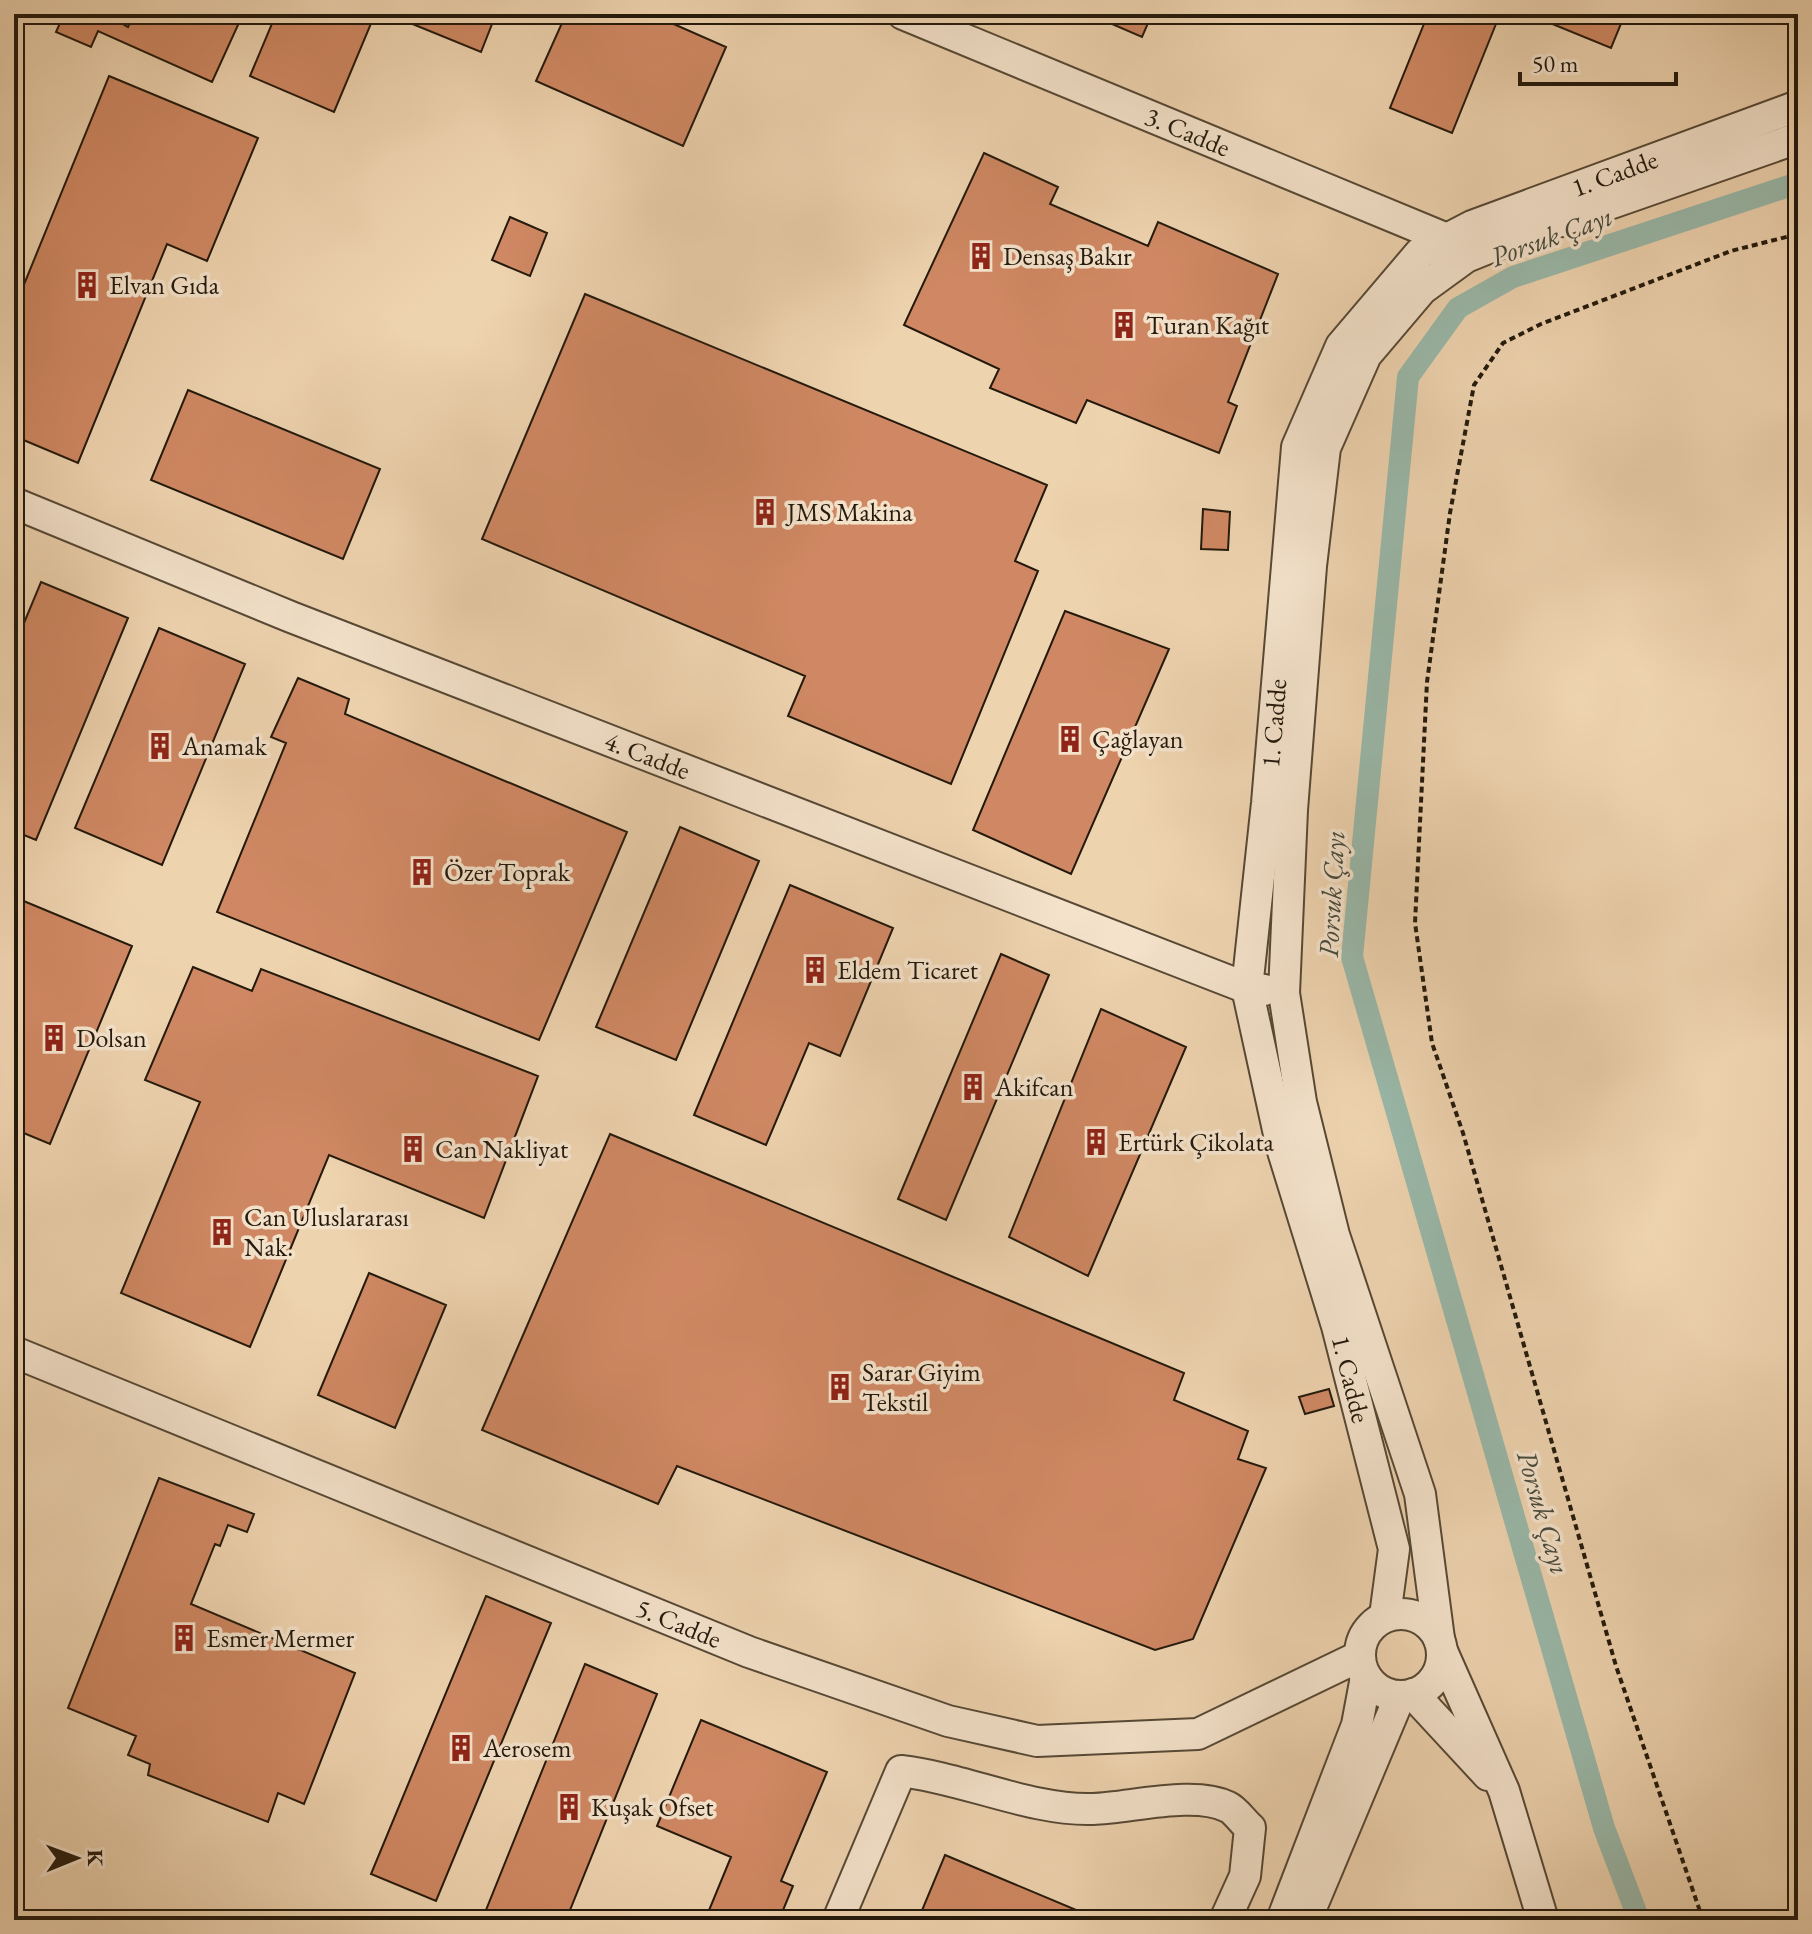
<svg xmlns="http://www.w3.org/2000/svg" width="1812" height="1934" font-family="'EB Garamond',serif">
<rect width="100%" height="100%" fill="#eed3af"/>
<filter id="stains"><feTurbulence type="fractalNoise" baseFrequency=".0025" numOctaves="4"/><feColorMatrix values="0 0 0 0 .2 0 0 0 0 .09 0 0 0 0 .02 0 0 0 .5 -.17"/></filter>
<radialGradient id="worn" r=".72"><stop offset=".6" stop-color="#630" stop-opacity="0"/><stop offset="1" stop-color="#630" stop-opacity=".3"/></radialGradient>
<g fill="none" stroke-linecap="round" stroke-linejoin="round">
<!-- canal -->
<path stroke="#99b8a9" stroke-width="22" d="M1639 1920 1604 1828 1352 957 1408 377 1458 308 1513 277 1798 183"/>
</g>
<!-- building -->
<path fill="#cf8863" stroke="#23190c" stroke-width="2" d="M64 14H105L128 27 134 14H243L212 82 98 31 91 47 56 32Z
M276 14H375L334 112 250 76Z
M388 14H496L481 52Z
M566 14H651L726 47 683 146 536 81Z
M1089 14H1152L1142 37Z
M1428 14H1500L1452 133 1390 108Z
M1528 14H1625L1611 48Z
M109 76 258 138 207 261 167 244 78 463 14 436V309Z
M984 153 1058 187 1050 204 1148 246 1158 222 1278 274 1228 402 1237 406 1219 453 1087 400 1076 423 990 388 999 369 904 325Z
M510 217 547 233 530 276 492 260Z
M585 294 1047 485 1015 561 1038 571 951 784 788 716 805 676 482 539Z
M188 390 380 469 343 559 151 480Z
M1203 509 1230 512 1228 550 1201 549Z
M41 582 128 618 36 840 14 831V647Z
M1065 611 1169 649 1071 874 973 830Z
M159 628 245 664 162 865 75 828Z
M298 678 349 699 345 714 627 832 539 1040 217 912 286 743 271 737Z
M680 827 759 861 676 1060 596 1027Z
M790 885 893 928 840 1056 809 1043 766 1145 694 1115Z
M14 897 132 946 50 1144 14 1129Z
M1001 954 1049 975 946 1220 898 1199Z
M193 967 252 991 261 969 538 1076 484 1218 329 1155 250 1347 121 1293 200 1102 145 1080Z
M1101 1009 1186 1047 1088 1276 1009 1237Z
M610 1134 1184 1373 1174 1400 1248 1431 1238 1459 1266 1468 1193 1639 1155 1650 677 1466 658 1504 482 1430Z
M369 1273 446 1305 395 1428 318 1395Z
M1329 1389 1334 1406 1305 1414 1299 1397Z
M159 1478 254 1514 247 1532 228 1525 220 1546 215 1544 191 1604 355 1673 304 1804 278 1793 268 1822 148 1775 150 1764 128 1755 136 1736 68 1708Z
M486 1596 551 1623 436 1901 371 1874Z
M585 1664 657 1694 566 1920H482Z
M701 1720 827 1772 781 1881 793 1886 779 1920H705L731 1857 657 1826Z
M945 1855 1100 1920H918Z"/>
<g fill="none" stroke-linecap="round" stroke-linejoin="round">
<!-- minor casing -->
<g stroke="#564835" stroke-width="34">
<g id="minor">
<path id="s1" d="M903 14 1447 239 1457 248"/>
<path id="s2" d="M14 503 291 617 1247 988 1264 990"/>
<path id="s3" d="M14 1352 749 1652 948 1721 1037 1741 1198 1734 1360 1656"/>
<circle cx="1401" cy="1655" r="41"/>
<path id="s4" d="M1385 1616 1394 1549 1337 1326 1282 1148 1247 988 1267 803 1297 447 1341 346 1420 253 1472 226 1798 106"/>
<path d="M1439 1639 1420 1494 1334 1235 1301 1102 1284 993 1292 810 1311 566 1325 448 1366 355 1422 289 1466 257 1523 234 1798 138"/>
<path d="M1442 1651 1504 1791 1543 1920"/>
<path d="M1413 1694 1488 1775"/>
<path d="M838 1920 901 1771C963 1778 1032 1811 1093 1809 1130 1808 1194 1790 1228 1807 1235 1810 1243 1822 1250 1828L1245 1876 1225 1920"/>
<path d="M1282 1920 1357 1725 1366 1677"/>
<path d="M1306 1920 1400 1696"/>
</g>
</g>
<!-- path -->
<path stroke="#23190c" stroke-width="4" stroke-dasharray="6 4" stroke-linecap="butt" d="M1703 1920 1616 1666 1463 1133 1432 1043 1415 923 1427 682 1450 513 1474 385 1503 343 1541 324 1731 251 1798 234"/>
<!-- minor -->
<use href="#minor" stroke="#f4e2cb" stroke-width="30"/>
</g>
<!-- icons -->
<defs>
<g id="building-bare" transform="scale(2.16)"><path d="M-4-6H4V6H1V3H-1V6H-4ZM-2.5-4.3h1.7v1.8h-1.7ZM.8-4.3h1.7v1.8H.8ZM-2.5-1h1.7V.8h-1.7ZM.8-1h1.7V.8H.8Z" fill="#8f2418" stroke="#f4e2cb" stroke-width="2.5" paint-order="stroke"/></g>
</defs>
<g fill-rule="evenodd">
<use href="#building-bare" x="981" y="256"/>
<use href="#building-bare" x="87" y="285"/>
<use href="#building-bare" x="1124" y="325"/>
<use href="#building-bare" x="765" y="512"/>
<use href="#building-bare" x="1070" y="739"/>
<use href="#building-bare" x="160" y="746"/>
<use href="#building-bare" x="422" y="872"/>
<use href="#building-bare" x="815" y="970"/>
<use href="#building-bare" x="54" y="1038"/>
<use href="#building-bare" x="973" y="1087"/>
<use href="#building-bare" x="1096" y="1142"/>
<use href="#building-bare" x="413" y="1149"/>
<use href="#building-bare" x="222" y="1232"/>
<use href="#building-bare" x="840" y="1387"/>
<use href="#building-bare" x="184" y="1638"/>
<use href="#building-bare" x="461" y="1748"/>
<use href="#building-bare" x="569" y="1807"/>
</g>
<g text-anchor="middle" stroke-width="7" stroke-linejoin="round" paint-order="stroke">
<!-- street labels -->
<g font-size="26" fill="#23190c" stroke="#f4e2cb">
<text dy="9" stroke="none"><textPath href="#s1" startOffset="308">3. Cadde</textPath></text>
<text dy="9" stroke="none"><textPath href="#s4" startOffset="1634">1. Cadde</textPath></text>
<text dy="9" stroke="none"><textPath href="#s4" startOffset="914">1. Cadde</textPath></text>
<text dy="9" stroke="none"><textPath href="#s2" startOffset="682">4. Cadde</textPath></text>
<text transform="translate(1351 1379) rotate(76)" y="9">1. Cadde</text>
<text dy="9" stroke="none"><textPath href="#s3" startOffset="718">5. Cadde</textPath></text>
</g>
<!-- poi labels -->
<g font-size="26" fill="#23190c" stroke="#f4e2cb" text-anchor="start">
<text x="1003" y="265">Densaş Bakır</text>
<text x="109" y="294">Elvan Gıda</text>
<text x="1146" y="334">Turan Kağıt</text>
<text x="787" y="521">JMS Makina</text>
<text x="1092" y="748">Çağlayan</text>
<text x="182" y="755">Anamak</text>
<text x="444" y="881">Özer Toprak</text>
<text x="837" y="979">Eldem Ticaret</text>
<text x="76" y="1047">Dolsan</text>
<text x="995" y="1096">Akifcan</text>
<text x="1118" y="1151">Ertürk Çikolata</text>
<text x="435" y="1158">Can Nakliyat</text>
<text x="244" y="1226">Can Uluslararası<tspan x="244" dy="30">Nak.</tspan></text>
<text x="862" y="1381">Sarar Giyim<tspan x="862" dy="30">Tekstil</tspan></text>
<text x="206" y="1647">Esmer Mermer</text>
<text x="483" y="1757">Aerosem</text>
<text x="591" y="1816">Kuşak Ofset</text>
</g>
<!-- water labels -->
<g font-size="28" font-style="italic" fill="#46493b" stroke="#f4e2cb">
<text transform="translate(1551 236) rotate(-20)" y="10">Porsuk Çayı</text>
<text transform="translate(1331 894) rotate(-87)" y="10">Porsuk Çayı</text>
<text transform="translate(1544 1512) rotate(74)" y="10">Porsuk Çayı</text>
</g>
</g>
<!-- margin -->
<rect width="1812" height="1934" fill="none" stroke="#eed3af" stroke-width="48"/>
<rect x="16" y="16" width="1780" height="1902" fill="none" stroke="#23190c" stroke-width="4"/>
<rect x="24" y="24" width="1764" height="1886" fill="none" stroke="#23190c" stroke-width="2"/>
<!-- north arrow -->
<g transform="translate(76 1858) rotate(89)" stroke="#f4e2cb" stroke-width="6" paint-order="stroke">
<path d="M0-6L14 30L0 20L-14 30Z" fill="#23190c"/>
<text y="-12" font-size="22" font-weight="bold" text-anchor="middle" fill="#23190c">K</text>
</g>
<!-- scale -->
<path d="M1520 72v12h156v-12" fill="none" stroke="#23190c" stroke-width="4"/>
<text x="1532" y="72" font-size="24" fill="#23190c" stroke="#f4e2cb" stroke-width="6" paint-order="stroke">50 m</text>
<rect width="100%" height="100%" filter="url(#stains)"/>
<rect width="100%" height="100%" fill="url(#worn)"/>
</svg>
